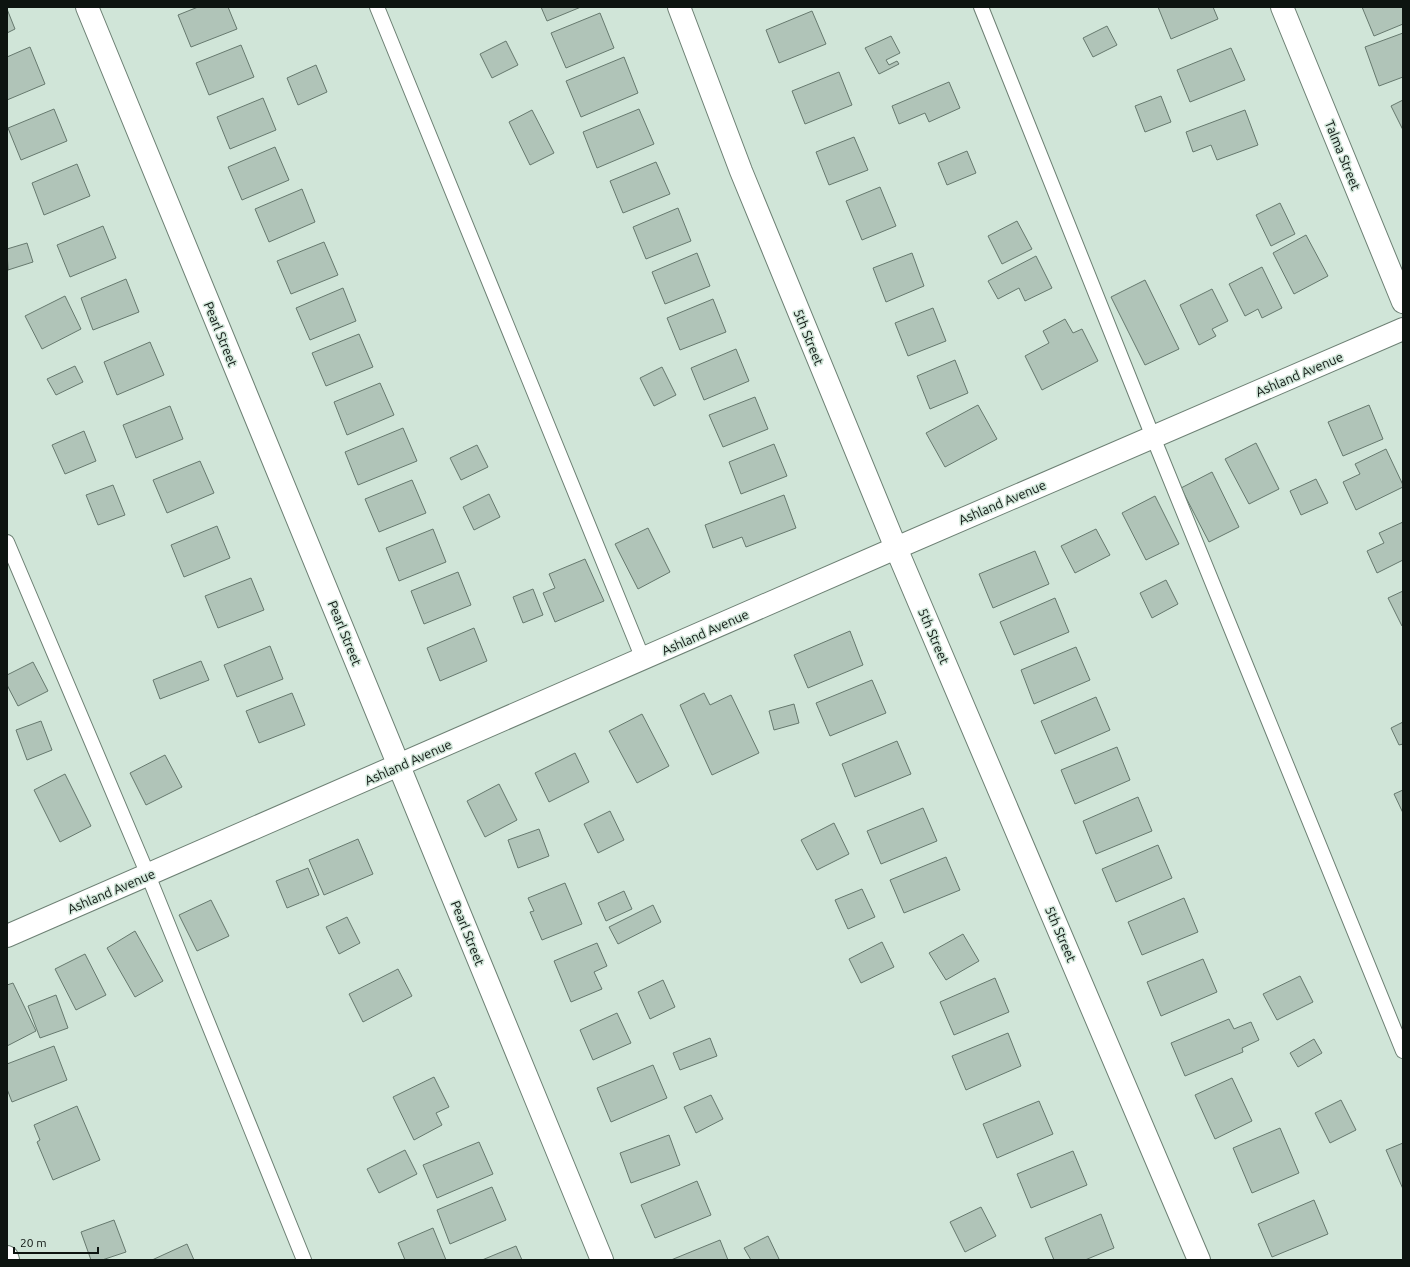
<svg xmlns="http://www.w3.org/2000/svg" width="1410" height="1267" font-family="Ubuntu,sans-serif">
<rect width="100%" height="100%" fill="#d0e5d8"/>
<!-- building -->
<path fill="#b0c4b8" stroke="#66796e" d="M198 7H228L237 29 191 47 178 15Z
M541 7H581L547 21Z
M1158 7H1213L1218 19 1171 39Z
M1362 7H1403V24L1374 36Z
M7 9 15 29 7 33Z
M812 11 826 44 779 63 766 30Z
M600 13 614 48 566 68 551 33Z
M1107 26 1117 45 1093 57 1083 38Z
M1403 33V77L1379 86 1365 47Z
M891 36 900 53 886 60 889 65 897 61 899 64 879 74 865 48Z
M506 41 518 65 492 78 480 54Z
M241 45 254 77 209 95 196 63Z
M30 47 45 84 7 100V57Z
M1231 48 1245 80 1190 102 1177 70Z
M624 57 638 93 581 117 566 81Z
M316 65 327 92 298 105 287 78Z
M839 72 852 105 805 124 792 91Z
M949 82 960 108 929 122 925 113 899 124 892 106Z
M1161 96 1171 122 1145 132 1135 106Z
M263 98 276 130 230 149 217 117Z
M1403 100V130L1391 106Z
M54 109 67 141 21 160 8 128Z
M639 109 654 144 597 168 583 132Z
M532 110 554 153 530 165 509 122Z
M1245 110 1258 145 1217 160 1211 145 1193 152 1186 132Z
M854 137 868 170 829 185 816 152Z
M275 147 289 180 242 200 228 167Z
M967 151 976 173 947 185 938 163Z
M656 162 670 194 623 213 610 181Z
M77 164 90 196 44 215 32 183Z
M880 187 896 226 862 240 846 201Z
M302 189 315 222 269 242 255 209Z
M1280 203 1295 234 1271 246 1256 215Z
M678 208 691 241 646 259 633 227Z
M1017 221 1032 249 1002 264 988 236Z
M103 226 116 258 70 277 57 245Z
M1306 235 1328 276 1294 294 1273 253Z
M324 242 338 275 291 294 277 261Z
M27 243 33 262 8 270 7 249Z
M697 253 710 286 665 304 652 272Z
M912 253 924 286 886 302 873 268Z
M1036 256 1052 288 1025 301 1019 288 998 299 988 281Z
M1262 267 1282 308 1262 318 1258 309 1245 316 1229 284Z
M126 279 139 312 93 330 81 298Z
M1145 280 1179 349 1145 365 1111 297Z
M343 288 356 321 310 340 296 308Z
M1212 289 1228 321 1212 329 1216 336 1199 345 1180 305Z
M65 296 81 329 42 349 25 316Z
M713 299 726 332 680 350 667 318Z
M933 308 946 341 908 356 895 323Z
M1065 319 1073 333 1082 329 1098 361 1042 390 1025 356 1049 343 1043 331Z
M359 334 373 367 326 386 312 353Z
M150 342 164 375 117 395 104 362Z
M736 349 749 381 704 400 691 368Z
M955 360 968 393 930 409 917 376Z
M75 366 83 382 56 395 47 379Z
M662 367 676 395 654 406 640 378Z
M380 383 394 415 347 435 334 402Z
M755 397 768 429 723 447 709 415Z
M978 405 997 439 945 467 926 433Z
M1369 405 1383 439 1343 456 1328 422Z
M170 406 183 439 136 458 123 425Z
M403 428 417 461 358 485 345 452Z
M84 431 96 461 65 474 52 445Z
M1256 443 1279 489 1249 504 1225 459Z
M774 444 787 476 741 494 729 462Z
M477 445 488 467 461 480 450 458Z
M1386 449 1403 485V487L1356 510 1343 482 1360 474 1355 464Z
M200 461 214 493 167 513 153 480Z
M1212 472 1239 527 1209 542 1181 488Z
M1316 479 1328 503 1301 515 1290 491Z
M412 480 426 513 379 532 365 499Z
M113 485 125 515 98 525 86 495Z
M489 494 500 517 474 530 463 507Z
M784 495 796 528 746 547 742 537 713 548 705 525Z
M1155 496 1179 544 1146 560 1122 513Z
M1403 522V560L1377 573 1367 551 1384 543 1379 533Z
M217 526 230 558 184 577 171 545Z
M648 528 670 572 638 589 615 544Z
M433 529 446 562 399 581 386 548Z
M1096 529 1110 555 1075 573 1061 546Z
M1035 551 1049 584 993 608 979 574Z
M585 559 604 601 555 622 543 593 555 588 549 574Z
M458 572 471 605 424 624 411 591Z
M251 578 264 610 218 628 205 596Z
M1166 580 1178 604 1152 618 1140 593Z
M533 589 543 615 523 623 513 597Z
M1403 591V625L1402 626 1388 598Z
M1055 598 1069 632 1014 655 1000 622Z
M474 628 487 661 440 681 427 648Z
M850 631 863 665 808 688 794 655Z
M270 646 283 679 237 697 224 665Z
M1076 647 1090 680 1034 704 1021 670Z
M201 661 209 680 160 699 153 680Z
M33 662 48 691 18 706 7 685V675Z
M872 680 886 713 830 736 816 703Z
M292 693 305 725 259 743 246 711Z
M704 693 710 705 731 695 759 753 712 775 680 705Z
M1096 697 1110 730 1055 754 1041 721Z
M794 704 799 723 774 730 769 711Z
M642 714 669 766 637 783 609 731Z
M41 721 52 750 27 760 16 730Z
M1403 722V744L1399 745 1391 728Z
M897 741 911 774 855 797 842 764Z
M1117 747 1130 780 1075 804 1061 770Z
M575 753 589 782 549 802 535 773Z
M165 755 182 787 146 805 130 773Z
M65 774 91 826 60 842 34 790Z
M499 784 517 820 485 837 467 801Z
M1403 790V813L1394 794Z
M1138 797 1152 831 1096 854 1083 821Z
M923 808 937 841 881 864 867 831Z
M610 811 624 840 598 853 584 824Z
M834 823 849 854 817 870 801 840Z
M539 829 549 856 518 868 508 840Z
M358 839 373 874 324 895 309 860Z
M1158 845 1172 878 1116 902 1102 869Z
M946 857 960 890 904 913 890 880Z
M308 868 319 895 287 908 276 881Z
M565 883 582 924 542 940 530 912 534 911 528 898Z
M862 889 875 917 848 929 835 900Z
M624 891 632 909 606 921 598 903Z
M1184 898 1198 932 1142 955 1128 922Z
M211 900 229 936 197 951 179 915Z
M653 905 661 922 618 944 609 927Z
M347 917 360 943 339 954 326 927Z
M135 931 163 981 135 997 107 948Z
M963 934 979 961 946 980 929 953Z
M882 942 894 967 861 983 849 959Z
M597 943 607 966 594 972 602 989 571 1002 554 961Z
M85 954 106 995 76 1010 55 969Z
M1203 959 1217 992 1161 1016 1147 982Z
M398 969 412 996 363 1022 349 994Z
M1300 976 1313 1002 1277 1020 1263 994Z
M995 978 1009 1012 954 1035 940 1002Z
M663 980 675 1007 650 1019 638 992Z
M13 983 36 1031 7 1046V985Z
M56 995 68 1028 40 1038 28 1006Z
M617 1013 631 1043 593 1060 580 1030Z
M1229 1019 1234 1029 1251 1022 1259 1040 1242 1048 1243 1052 1185 1076 1171 1043Z
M1008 1033 1021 1066 966 1090 952 1056Z
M710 1038 717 1056 680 1070 673 1053Z
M1314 1039 1322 1053 1298 1067 1290 1053Z
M54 1046 67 1080 12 1102 7 1089V1064Z
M653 1065 667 1098 611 1122 597 1088Z
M434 1077 449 1107 436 1113 442 1125 414 1140 393 1097Z
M1232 1078 1252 1121 1215 1139 1195 1095Z
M711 1095 723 1119 696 1133 684 1107Z
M1341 1100 1356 1130 1330 1143 1315 1113Z
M1039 1101 1053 1134 997 1158 983 1124Z
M77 1106 100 1160 53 1180 37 1142 40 1140 34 1125Z
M1280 1128 1299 1173 1252 1193 1233 1148Z
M669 1135 680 1165 631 1183 620 1153Z
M479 1142 493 1174 437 1198 423 1165Z
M1403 1143V1189L1386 1150Z
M405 1150 417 1174 379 1193 367 1169Z
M1073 1151 1087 1185 1031 1208 1017 1174Z
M697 1181 711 1215 655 1238 641 1205Z
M492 1187 506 1220 450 1244 437 1210Z
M1314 1200 1328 1234 1272 1257 1258 1224Z
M981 1207 996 1236 965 1252 950 1222Z
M1101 1214 1114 1248 1085 1260H1054L1045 1238Z
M114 1220 126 1252 102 1260H91L81 1232Z
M433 1228 446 1260H405L398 1243Z
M768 1236 779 1259 776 1260H751L744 1248Z
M720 1240 728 1260H671Z
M187 1244 194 1260H152Z
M516 1246 522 1260H482Z"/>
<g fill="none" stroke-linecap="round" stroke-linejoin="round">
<!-- lane casing -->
<g stroke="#6d8074" stroke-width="16">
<path id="lane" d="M377 7 643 659
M981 7 1153 437 1403 1051
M7 542 148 875 304 1260"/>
</g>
<!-- street casing -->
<g stroke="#6d8074" stroke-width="24">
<path id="street" d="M87 7 602 1260
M679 7 741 171 896 548 1199 1260
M1282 7 1403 302
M7 1257 8 1260"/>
</g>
<!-- secondary casing -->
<g stroke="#6d8074" stroke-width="24">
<path id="secondary" d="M7 936 896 548 1403 329"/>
</g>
<!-- lane -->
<use href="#lane" stroke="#fff" stroke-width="14"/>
<!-- street -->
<use href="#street" stroke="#fff" stroke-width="22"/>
<!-- secondary -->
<use href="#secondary" stroke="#fff" stroke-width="22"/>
</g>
<g text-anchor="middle" stroke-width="3" stroke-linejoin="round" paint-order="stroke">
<!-- street labels -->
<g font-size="13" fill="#0d1410" stroke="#d0e5d8">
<text transform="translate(1343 155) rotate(68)" y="5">Talma Street</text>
<text transform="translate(221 334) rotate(68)" y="5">Pearl Street</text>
<text transform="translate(809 337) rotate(68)" y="5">5th Street</text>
<text transform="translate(1299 374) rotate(-23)" y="5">Ashland Avenue</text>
<text transform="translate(1002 502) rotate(-23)" y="5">Ashland Avenue</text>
<text transform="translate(705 632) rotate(-24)" y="5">Ashland Avenue</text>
<text transform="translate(345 633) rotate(68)" y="5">Pearl Street</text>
<text transform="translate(934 636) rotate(67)" y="5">5th Street</text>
<text transform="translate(408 762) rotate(-24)" y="5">Ashland Avenue</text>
<text transform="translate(111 891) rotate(-23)" y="5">Ashland Avenue</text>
<text transform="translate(468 933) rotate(68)" y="5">Pearl Street</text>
<text transform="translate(1061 934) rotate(67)" y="5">5th Street</text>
</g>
</g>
<!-- border -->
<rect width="1410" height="1267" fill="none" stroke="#0d1410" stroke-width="16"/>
<!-- scale -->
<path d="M14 1247v6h84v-6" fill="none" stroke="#0d1410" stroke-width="2"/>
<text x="20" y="1247" font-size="12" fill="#0d1410" stroke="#d0e5d8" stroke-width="3" paint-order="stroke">20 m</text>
</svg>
